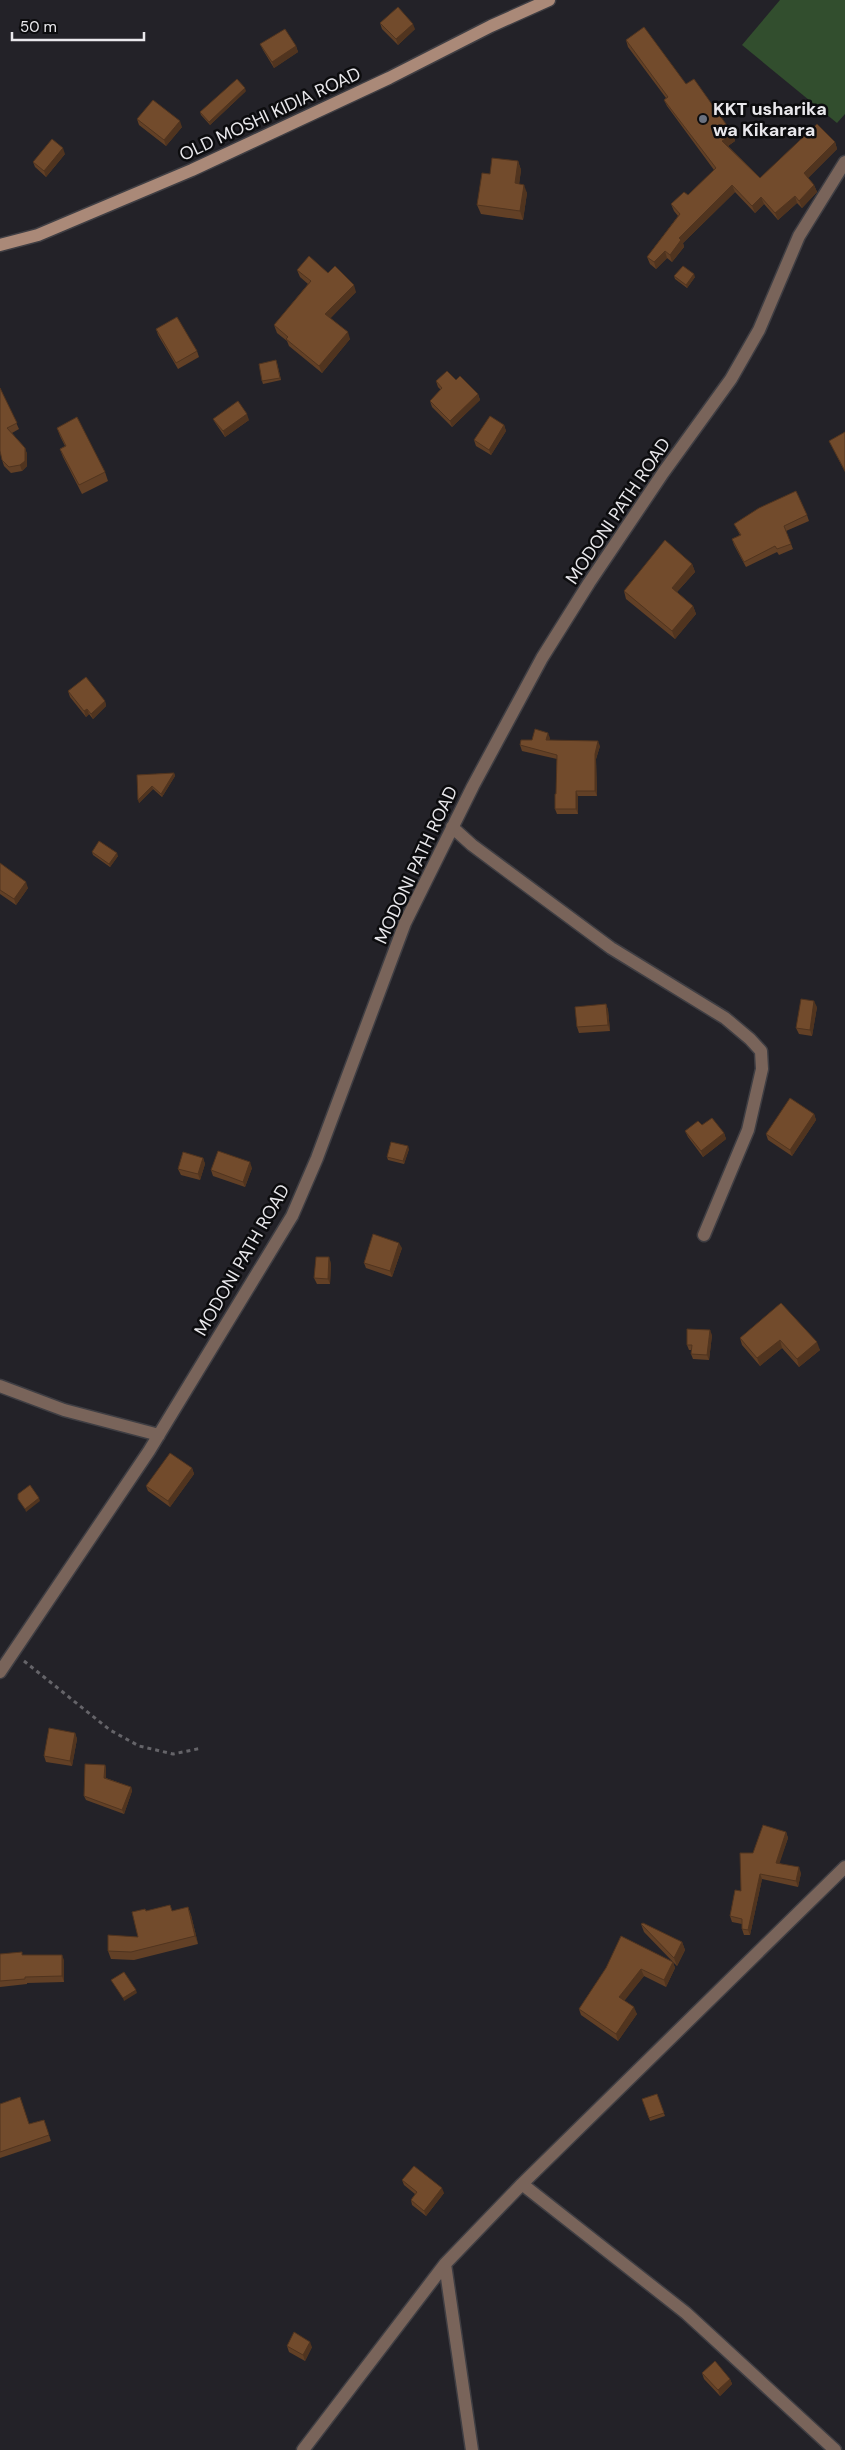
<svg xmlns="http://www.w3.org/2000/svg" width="845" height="2450" font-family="'DM Sans',sans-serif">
<rect width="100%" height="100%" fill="#232228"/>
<!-- pitch -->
<path fill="#324e2e" d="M780 0H845V114L837 123 742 45Z"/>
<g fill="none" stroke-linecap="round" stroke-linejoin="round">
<!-- street casing -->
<g stroke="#3f3e43" stroke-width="15">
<path id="street" d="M452 827 472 845 611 948 725 1018 750 1039 761 1051 762 1069 748 1130 704 1235
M0 1386 64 1410 159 1435
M0 1672 149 1451 292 1216 317 1158 405 923 473 786 542 658 589 583 663 473 731 379 759 330 799 236 845 162
M522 2184 686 2313 835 2450
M445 2264 472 2450
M303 2450 445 2264 522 2184 845 1867"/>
</g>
<!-- secondary casing -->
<g stroke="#3f3e43" stroke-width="15">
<path id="secondary" d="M0 245 38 235 192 170 389 78 491 26 549 0"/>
</g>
<!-- path -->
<path stroke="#656469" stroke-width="3" stroke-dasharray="4 4" stroke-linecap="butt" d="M24 1661 110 1730 139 1746 173 1754 202 1748"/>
<!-- street -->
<use href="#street" stroke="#79645a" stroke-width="12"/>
<!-- secondary -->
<use href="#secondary" stroke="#aa8978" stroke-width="12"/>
</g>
<!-- wall -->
<path fill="#624026" d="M380 23 415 29 398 45 382 29Z
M626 40 686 84 733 134 735 141 728 146 760 178 835 142 837 149 808 178 814 185 817 192 802 208 797 203 778 220 764 204 755 213 735 192 683 243 684 247 672 262 667 258 656 269 650 264 647 257 678 216 674 211 671 204 688 195 714 170 667 106 664 100 666 98 628 47Z
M260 44 296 46 298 52 274 68 263 50Z
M246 91 210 125 201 115 200 112Z
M137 119 182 127 166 146 139 125Z
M65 154 46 177 35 167 33 162Z
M518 161 521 170 519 184 527 193 523 220 481 214 477 205 490 174Z
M297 270 328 273 356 292 330 318 350 339 322 373 289 346 287 341 277 333 274 325 308 284 300 277Z
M674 276 695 277 687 288 675 279Z
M156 329 197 351 199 357 178 369 158 335Z
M277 363 281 380 263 384 262 381Z
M456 380 478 394 480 400 452 427 432 407 430 401 441 390 438 387 436 381Z
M0 388 19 429 12 433 25 448 27 454V466L22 471 11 473 4 466 2 460Z
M213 419 249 420 225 437 216 424Z
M504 425 506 431 491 455 476 446 474 440Z
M57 428 105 472 108 481 82 494 63 457 60 449 65 446 60 436Z
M845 432V472L829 441Z
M807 515 809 521 786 531 793 549 779 555 777 552 746 567 734 545 732 539 740 535 734 524Z
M692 564 695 572 677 592 693 606 696 614 675 639 626 599 624 591Z
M68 691 105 701 106 706 93 719 89 714 86 717 70 697Z
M550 738 549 740 600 746 596 759 597 796H578V814H557L555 809 556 794 557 759 522 751 520 745 532 740Z
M174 773 175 776 162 797 153 789 139 803 137 775Z
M92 852 118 856 110 867 93 855Z
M0 863 28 888 16 905 0 894Z
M606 1004 608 1010 610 1031 579 1033 577 1027Z
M817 1007 812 1036 799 1034 796 1028Z
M814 1114 816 1120 792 1156 768 1140 766 1134Z
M702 1125 724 1133 726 1139 703 1157 688 1137 685 1131Z
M409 1149 404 1164 388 1160 387 1157Z
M203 1158 205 1164 200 1180 181 1175 178 1169Z
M252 1168 245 1187 213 1176 211 1170Z
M402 1248 392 1277 366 1268 364 1263Z
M331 1263 330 1284H317L314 1278Z
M781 1303 820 1350 799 1367 782 1348 760 1366 742 1345 740 1338Z
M712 1335 709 1360 693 1359 691 1354V1350H689L687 1345Z
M192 1468 194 1474 170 1507 148 1491 146 1486Z
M75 1733 77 1739 72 1766 46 1762 44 1756Z
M105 1765 106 1769V1778L131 1787 132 1791 124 1814 86 1800 84 1796Z
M786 1832 788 1838 779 1863 801 1873 798 1887 762 1879 750 1935H744L742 1929V1924L732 1922 730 1916 741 1891 753 1853Z
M170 1905 172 1911 188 1907 191 1915 198 1944 134 1960 111 1959 108 1951 138 1937 146 1911Z
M641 1924 682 1942 685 1950 677 1966 673 1962 675 1968 666 1987 644 1976 624 2000 637 2014 618 2041 581 2015 579 2009 606 1968 673 1962 644 1932Z
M0 1954 23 1955 64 1960V1982L27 1983V1984L0 1987Z
M657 2094 665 2116 650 2121 642 2099Z
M0 2104 29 2124 44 2120 51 2141 0 2158Z
M402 2180 444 2193 426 2216 412 2205 411 2200 415 2194 404 2185Z
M287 2346 312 2347 305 2361 289 2352Z
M702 2373 730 2379 732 2384 720 2396 704 2379Z"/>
<!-- shaded-wall -->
<path fill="#50341f" d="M413 24 415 29 398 45 396 39Z
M296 46 298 52 274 68 272 62Z
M245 88 246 91 210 125 209 122Z
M180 121 182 127 166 146 164 140Z
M733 134 735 141 725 148 722 141Z
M835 142 837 149 806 180 804 173Z
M63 148 65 154 46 177 44 171Z
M518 161 521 170 518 192 515 183Z
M524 185 527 193 523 220 520 211Z
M732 185 735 192 683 243 684 247 672 262 670 255 679 238Z
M814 185 817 192 802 208 799 201Z
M795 196 797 203 778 220 775 213Z
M761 197 764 204 755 213 752 206Z
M665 251 667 258 656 269 654 262Z
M694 274 695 277 687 288 686 285Z
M354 285 356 292 328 321 325 314Z
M348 332 350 339 322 373 319 366Z
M478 394 480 400 452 427 450 421Z
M247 414 249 420 225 437 223 431Z
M504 425 506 431 491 455 489 450Z
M25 448 27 454V466L22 471 20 465Z
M692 564 695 572 674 595 672 588Z
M693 606 696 614 675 639 672 631Z
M105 701 106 706 93 719 91 714Z
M87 709 89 714 86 717 84 711Z
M548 733 550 738 548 745 546 740Z
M598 741 600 746 596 759 597 796 595 791V754Z
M174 773 175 776 162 797 161 794Z
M152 786 153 789 139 803 138 800Z
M576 791 578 796V814L576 809Z
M117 853 118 856 110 867 109 864Z
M26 882 28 888 16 905 14 899Z
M814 1001 817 1007 812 1036 810 1030Z
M606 1004 608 1010 610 1031 608 1025Z
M814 1114 816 1120 792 1156 790 1150Z
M724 1133 726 1139 703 1157 701 1151Z
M408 1146 409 1149 404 1164 403 1161Z
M203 1158 205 1164 200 1180 198 1174Z
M250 1162 252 1168 245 1187 243 1182Z
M399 1243 402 1248 392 1277 390 1271Z
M329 1257 331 1263 330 1284 328 1279Z
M710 1330 712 1335 709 1360 707 1355Z
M780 1340 782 1348 760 1366 757 1358Z
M817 1342 820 1350 799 1367 797 1359Z
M192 1468 194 1474 170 1507 168 1501Z
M39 1498 40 1501 26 1512 25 1509Z
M75 1733 77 1739 72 1766 70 1761Z
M105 1765 106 1769V1782L104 1778Z
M131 1787 132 1791 124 1814 122 1810Z
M786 1832 788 1838 778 1868 776 1863Z
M799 1867 801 1873 798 1887 796 1881Z
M760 1874 762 1879 750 1935 748 1930Z
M188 1907 191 1915 198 1944 195 1936Z
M682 1942 685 1950 677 1966 674 1958Z
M62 1955 64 1960V1982L62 1976Z
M673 1962 675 1968 666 1987 664 1980Z
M641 1969 644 1976 622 2004 619 1997Z
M136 1990 137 1993 124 2001 123 1998Z
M634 2007 637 2014 618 2041 616 2034Z
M442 2188 444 2193 426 2216 424 2211Z
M310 2342 312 2347 305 2361 303 2355Z
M730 2379 732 2384 720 2396 718 2390Z"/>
<!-- building -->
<path fill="#724b2c" stroke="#50341f" d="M398 7 413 24 396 39 380 23Z
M644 27 686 84 694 79 733 134 722 141 760 178 817 124 835 142 804 173 814 185 799 201 795 196 775 213 761 197 752 206 732 185 679 238 681 240 670 255 665 251 654 262 647 257 680 214 671 204 684 192 688 195 716 168 664 100 668 97 626 40Z
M285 29 296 46 272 62 260 44Z
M237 79 245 88 209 122 200 112Z
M153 100 180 121 164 140 137 119Z
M52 139 63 148 44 171 33 162Z
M492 158 518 161 515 183 524 185 520 211 477 205 482 173 490 174Z
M309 256 328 273 335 266 354 285 325 314 348 332 319 366 286 339 288 337 274 325 311 281 297 270Z
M683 266 694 274 686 285 674 276Z
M177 317 197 351 176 363 156 329Z
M276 360 280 378 262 381 259 364Z
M447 371 456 380 460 376 478 394 450 421 430 401 442 388 436 381Z
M0 388 17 423 7 428 25 448V461L20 465 9 467 2 460 0 451Z
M238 401 247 414 223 431 213 419Z
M490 416 504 425 489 450 474 440Z
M77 417 105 472 79 485 60 449 66 446 57 428Z
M845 432V471L829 441Z
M796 491 807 515 784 526 791 544 777 549 775 546 744 562 732 539 741 535 734 524 759 508Z
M665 540 692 564 672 588 693 606 672 631 624 591Z
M86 677 105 701 91 714 87 709 84 711 68 691Z
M535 729 548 733 546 740 598 741 595 754V791H576V809H555V794H556L557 755 520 745 521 740H532Z
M174 773 161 794 152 786 138 800 137 775Z
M99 841 117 853 109 864 92 852Z
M0 863 26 882 14 899 0 890Z
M801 999 814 1001 810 1030 796 1028Z
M606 1004 608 1025 577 1027 575 1007Z
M790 1098 814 1114 790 1150 766 1134Z
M712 1118 724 1133 701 1151 685 1131 698 1121 702 1125Z
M391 1142 408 1146 403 1161 387 1157Z
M218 1151 250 1162 243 1182 211 1170Z
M183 1152 203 1158 198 1174 178 1169Z
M373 1234 399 1243 390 1271 364 1263Z
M316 1257H329L328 1279 314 1278Z
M781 1303 817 1342 797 1359 780 1340 757 1358 740 1338Z
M687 1329 710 1330 707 1355 691 1354 692 1345H687Z
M170 1453 192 1468 168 1501 146 1486Z
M30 1485 39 1498 25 1509 18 1499V1494Z
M49 1728 75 1733 70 1761 44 1756Z
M85 1764 105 1765 104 1778 131 1787 122 1810 84 1796Z
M763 1825 786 1832 776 1863 799 1867 796 1881 760 1874 748 1930 742 1929V1919L730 1916 735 1890 741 1891 740 1853H753Z
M170 1905 172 1911 188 1907 195 1936 131 1952 108 1951V1935L138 1937 132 1912 145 1909 146 1911Z
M643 1923 682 1942 674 1958 641 1924Z
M621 1936 673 1962 664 1980 641 1969 619 1997 634 2007 616 2034 579 2009 606 1968Z
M22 1952V1955H62V1976L25 1977V1979L0 1981V1954Z
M124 1972 136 1990 123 1998 111 1980Z
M657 2094 664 2113 649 2118 642 2099Z
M20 2097 29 2124 44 2120 49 2135 0 2152V2104Z
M414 2166 442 2188 424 2211 411 2200 417 2192 402 2180Z
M294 2332 310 2342 303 2355 287 2346Z
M715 2361 730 2379 718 2390 702 2373Z"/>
<!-- markers -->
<circle fill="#6b7280" stroke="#0c0c0e" stroke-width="2" cx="703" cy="119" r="5"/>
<g text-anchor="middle" stroke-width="5" stroke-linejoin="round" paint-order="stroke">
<!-- poi labels -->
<g font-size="18" font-weight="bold" fill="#e9e8ec" stroke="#0c0c0e" text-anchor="start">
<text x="713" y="115">KKT usharika<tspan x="713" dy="21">wa Kikarara</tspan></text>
</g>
<!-- street labels -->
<g font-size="18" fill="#e9e8ec" stroke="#0c0c0e">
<text transform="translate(270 114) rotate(-25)" y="6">OLD MOSHI KIDIA ROAD</text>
<text transform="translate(618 511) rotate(-56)" y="6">MODONI PATH ROAD</text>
<text transform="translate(416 865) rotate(-65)" y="6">MODONI PATH ROAD</text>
<text transform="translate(242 1260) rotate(-60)" y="6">MODONI PATH ROAD</text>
</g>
</g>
<!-- scale -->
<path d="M12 32v8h132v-8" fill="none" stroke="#e9e8ec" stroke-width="2.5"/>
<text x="20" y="32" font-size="15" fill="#e9e8ec" stroke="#0c0c0e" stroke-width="4" paint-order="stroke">50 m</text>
</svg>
